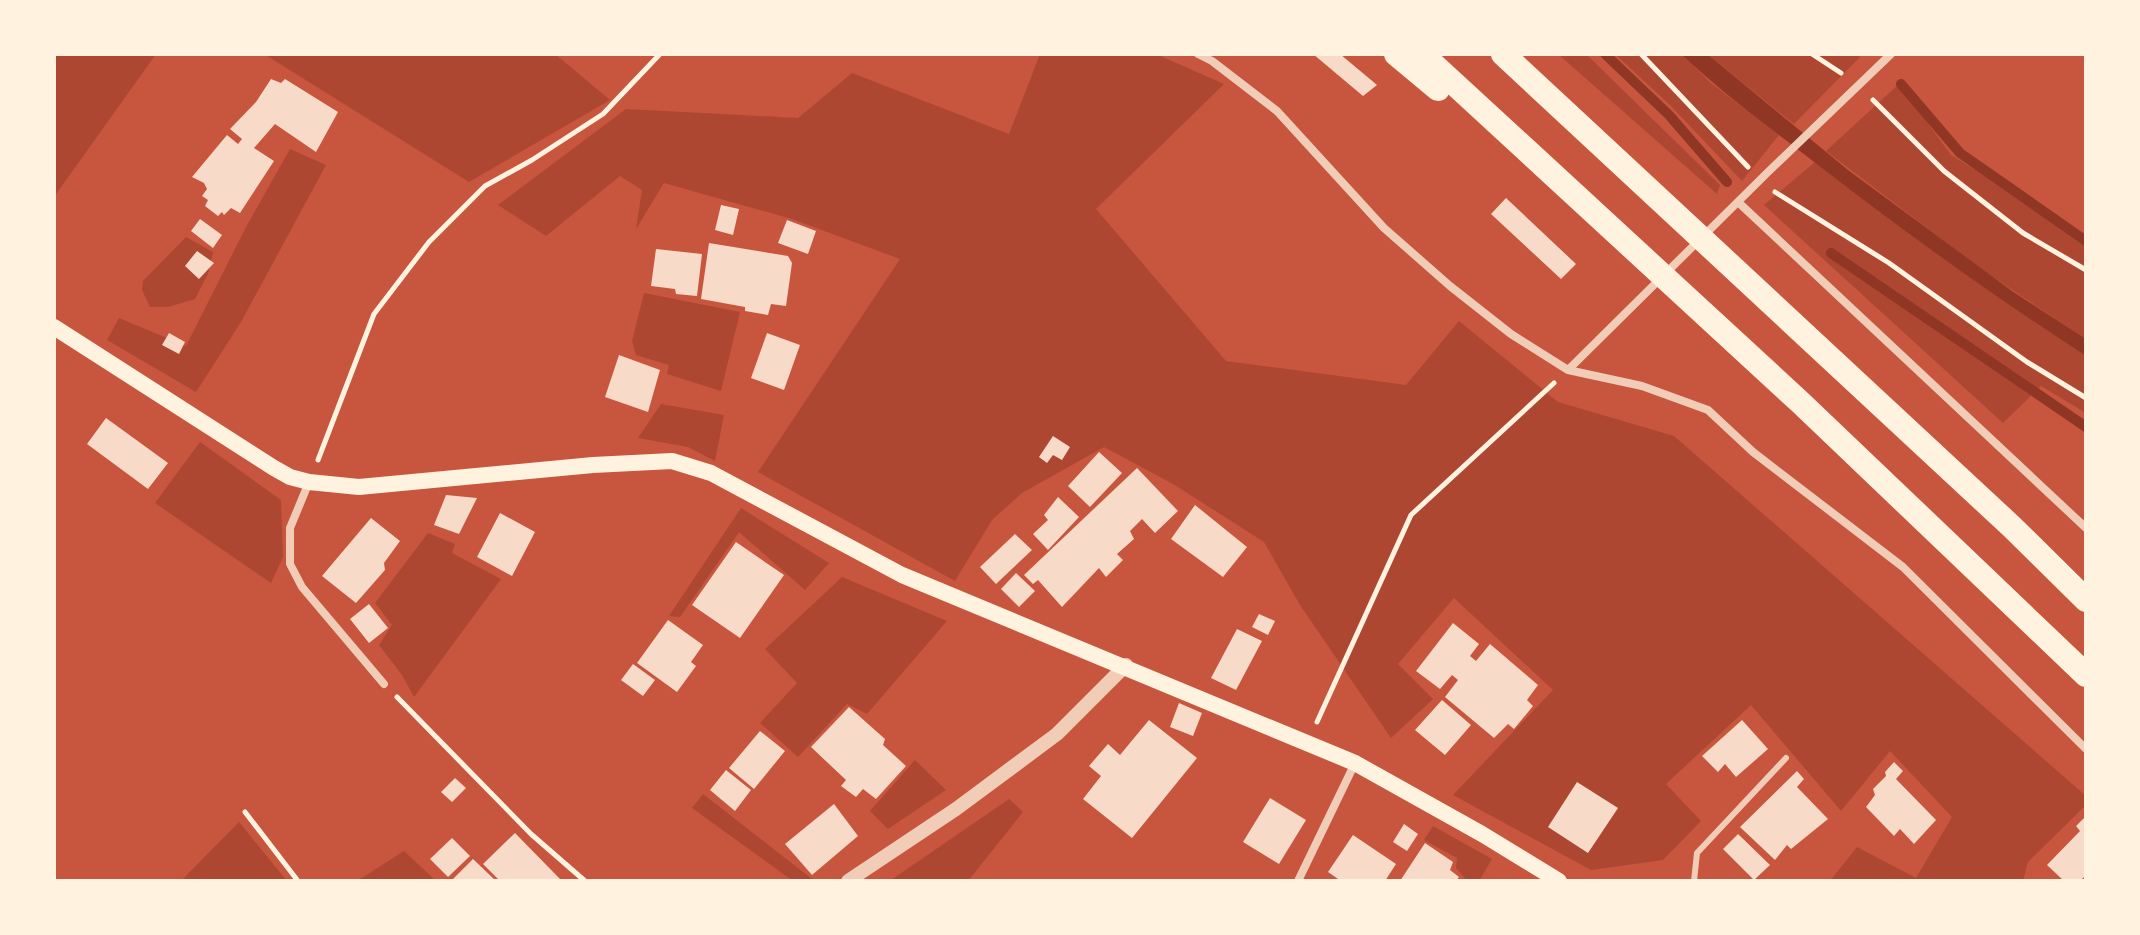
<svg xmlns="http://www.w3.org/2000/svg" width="2140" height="935" font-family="Jost,sans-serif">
<rect width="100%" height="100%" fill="#c8553d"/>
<!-- green -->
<path fill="#ae4732" d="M54 54H156L54 197Z
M264 54H555L610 100 469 182Z
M1040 54H1156L1224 84 1096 209 1226 361 1406 385 1459 321 1558 402 1674 436 2086 796V805L2028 862 2023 881H1830L1857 847 1916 878 1952 817 1890 751 1841 811 1751 705 1666 784 1701 821 1663 860 1591 870 1453 795 1553 690 1454 598 1398 664 1433 699 1391 738 1300 605 1264 542 1173 484 1104 447 1022 493 992 520 955 581 758 472 900 259 792 219 664 183 636 229 642 190 620 176 546 236 498 205 626 109 798 118 852 73 1009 134Z
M1558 54H1586L1720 185 1717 194Z
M1615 54H1681L1711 83 1779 135 1742 181 1671 106Z
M1707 54H1855L1860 57 1794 124Z
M1899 84 1951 155 2086 236V339L1981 269 1826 151Z
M290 149 326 165 241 322 196 392 107 340 119 318 186 346 246 227Z
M1815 162C1903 231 1992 295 2086 356V413L2041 386 2003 423 1764 205Z
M186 237 213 252 208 274 195 299 168 307H150L142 290 143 281Z
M644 293 740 312 721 391 667 374 669 365 636 355 632 341Z
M661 404 724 415 715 461 688 447 638 438Z
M200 442 281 500 283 557 271 583 155 503Z
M741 508 829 563 805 590 739 532 680 617 669 616Z
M428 533 455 544 452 553 501 579 414 697 402 675 379 645 392 625 375 603Z
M842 577 947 621 867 714 847 704 798 757 760 723 797 683 765 649Z
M915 760 946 790 888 829 870 811Z
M703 794 812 879 793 881 692 808Z
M1009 799 1023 812 968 881 891 880Z
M239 822 287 881H181Z
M1433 826 1492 859 1479 881H1467L1456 868 1457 858 1424 840Z
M404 851 436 881H357Z"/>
<!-- water -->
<path fill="#8f3625" d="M1681 54H1707L1848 170 2012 291 2086 339V356C1990 294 1899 228 1809 158 1765 124 1721 92 1681 54Z"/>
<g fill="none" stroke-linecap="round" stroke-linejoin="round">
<!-- stream -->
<path stroke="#8f3625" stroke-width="10" d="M1605 54 1669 115 1727 182
M1901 84 1960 153 2086 241
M1831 253 2086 427"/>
</g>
<!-- building -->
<path fill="#f7dbc8" d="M1313 54H1340L1377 85 1363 96Z
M271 79 281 83 285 79 338 112 316 152 275 124 254 148 274 161 240 213 231 208 224 215 222 212 218 216 205 206 208 200 202 196 207 189 204 183 192 177 227 135 238 144 242 139 230 129 256 102Z
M1506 198 1576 264 1561 279 1491 214Z
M721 205 739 209 733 235 715 230Z
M200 219 222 235 213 248 191 231Z
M787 220 816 231 808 254 778 243Z
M709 243 788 256 792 263 786 306 771 304 768 315 745 311V307L701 299Z
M656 249 702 254 697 296 676 294 675 289 651 286Z
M197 251 214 263 199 279 185 266Z
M169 333 185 342 179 354 162 345Z
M767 333 800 345 784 390 751 378Z
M619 355 660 370 648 412 605 397Z
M106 418 168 463 148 489 87 444Z
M1053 436 1070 447 1062 460 1053 455 1047 463 1039 457Z
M1099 452 1122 473 1090 507 1068 486Z
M1137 468 1178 511 1155 533 1142 519 1130 531 1134 539 1117 554 1123 560 1106 577 1099 568 1062 607 1038 580 1033 584 1024 575Z
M446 495 477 498 459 534 434 525Z
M1058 497 1079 517 1048 550 1033 534 1048 520 1044 515Z
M1195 505 1247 547 1223 577 1171 539Z
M500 513 535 532 512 576 477 557Z
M371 518 400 541 384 563 385 570 356 603 322 576Z
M1015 534 1032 550 996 584 980 567Z
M736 542 784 575 740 638 692 605Z
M1016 573 1035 591 1019 607 1001 589Z
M369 604 388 628 369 643 350 619Z
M1259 614 1275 621 1268 635 1252 627Z
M668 620 703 645 691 662 696 666 677 692 637 663Z
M1453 623 1479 644 1470 656 1476 661 1490 644 1538 685 1527 700 1533 706 1514 729 1508 724 1494 738 1445 697 1458 680 1452 675 1440 689 1416 671Z
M1237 629 1262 641 1236 690 1211 678Z
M633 664 655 680 643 696 621 680Z
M1442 700 1471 725 1445 755 1415 730Z
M1179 703 1202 713 1193 736 1170 727Z
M849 707 885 739 883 745 906 766 876 799 863 789 856 797 841 786 846 780 811 747Z
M1149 720 1197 758 1132 838 1083 799 1101 776 1089 766 1108 744 1120 755Z
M1742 720 1768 749 1736 777 1725 764 1718 772 1702 756Z
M760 731 785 751 754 789 729 768Z
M1894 762 1903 771 1896 779 1936 820 1914 844 1900 829 1894 836 1866 807 1875 795 1873 789 1886 776 1885 772Z
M726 770 751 790 735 811 710 790Z
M1797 771 1804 779 1797 787 1828 819 1791 849 1787 845 1775 860 1740 827Z
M455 778 466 788 452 802 441 792Z
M1577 782 1618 808 1588 853 1548 827Z
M1270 798 1306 820 1279 864 1243 842Z
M834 804 858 836 812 875 785 844Z
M2086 816V875L2080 881H2064L2047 865 2080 831 2076 826Z
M1404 824 1418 834 1407 851 1393 842Z
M515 833 562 881H500L483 864Z
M1738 834 1770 865 1754 880 1723 849Z
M1353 835 1396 864 1385 881H1341L1328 872Z
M452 838 470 856 448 877 430 859Z
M1425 843 1453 862 1450 870 1459 877 1456 881H1400Z
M473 859 496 881H454L452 880Z"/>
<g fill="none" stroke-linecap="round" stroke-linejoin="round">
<!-- path -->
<path stroke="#fff3e0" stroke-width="5" d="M1641 54 1748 167
M1812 54 1841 73
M1873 100 1944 171 2023 233 2086 270
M1775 192 1889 263 2027 362 2086 398
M318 460 374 314 429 242 485 186 532 160 603 114 660 54
M397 697 531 834 585 881
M1317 722 1411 515 1554 383
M245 812 298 881"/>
<!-- service -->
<path stroke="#f1ccb7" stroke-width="6" d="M1694 881 1697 853 1786 758"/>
<!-- minor -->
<path stroke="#f1ccb7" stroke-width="8" d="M1198 54 1212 61 1277 111 1384 228 1450 286 1511 334 1568 370 1642 386 1708 410 1753 452 1903 567 2086 749
M1738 202 2086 528
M1568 370 1767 173 1891 54
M309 482 290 528V564L302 587 384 684
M1298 881 1355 763"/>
<!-- tertiary -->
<path stroke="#f1ccb7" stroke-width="14" d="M848 881 956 809 1057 734 1126 665"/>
<!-- secondary -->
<path stroke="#fff3e0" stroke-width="16" d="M54 327 274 468 290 477 309 482 359 487 593 465 672 461 711 473 902 575 1355 763 1482 834 1559 881"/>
<!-- motorway -->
<path stroke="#fff3e0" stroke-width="24" d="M1396 54 1438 89
M1422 54 1801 403 2086 675
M1503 54 2012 527 2086 600"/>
</g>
<!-- border -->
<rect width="2140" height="935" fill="none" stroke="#fff3e0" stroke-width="112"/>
</svg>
